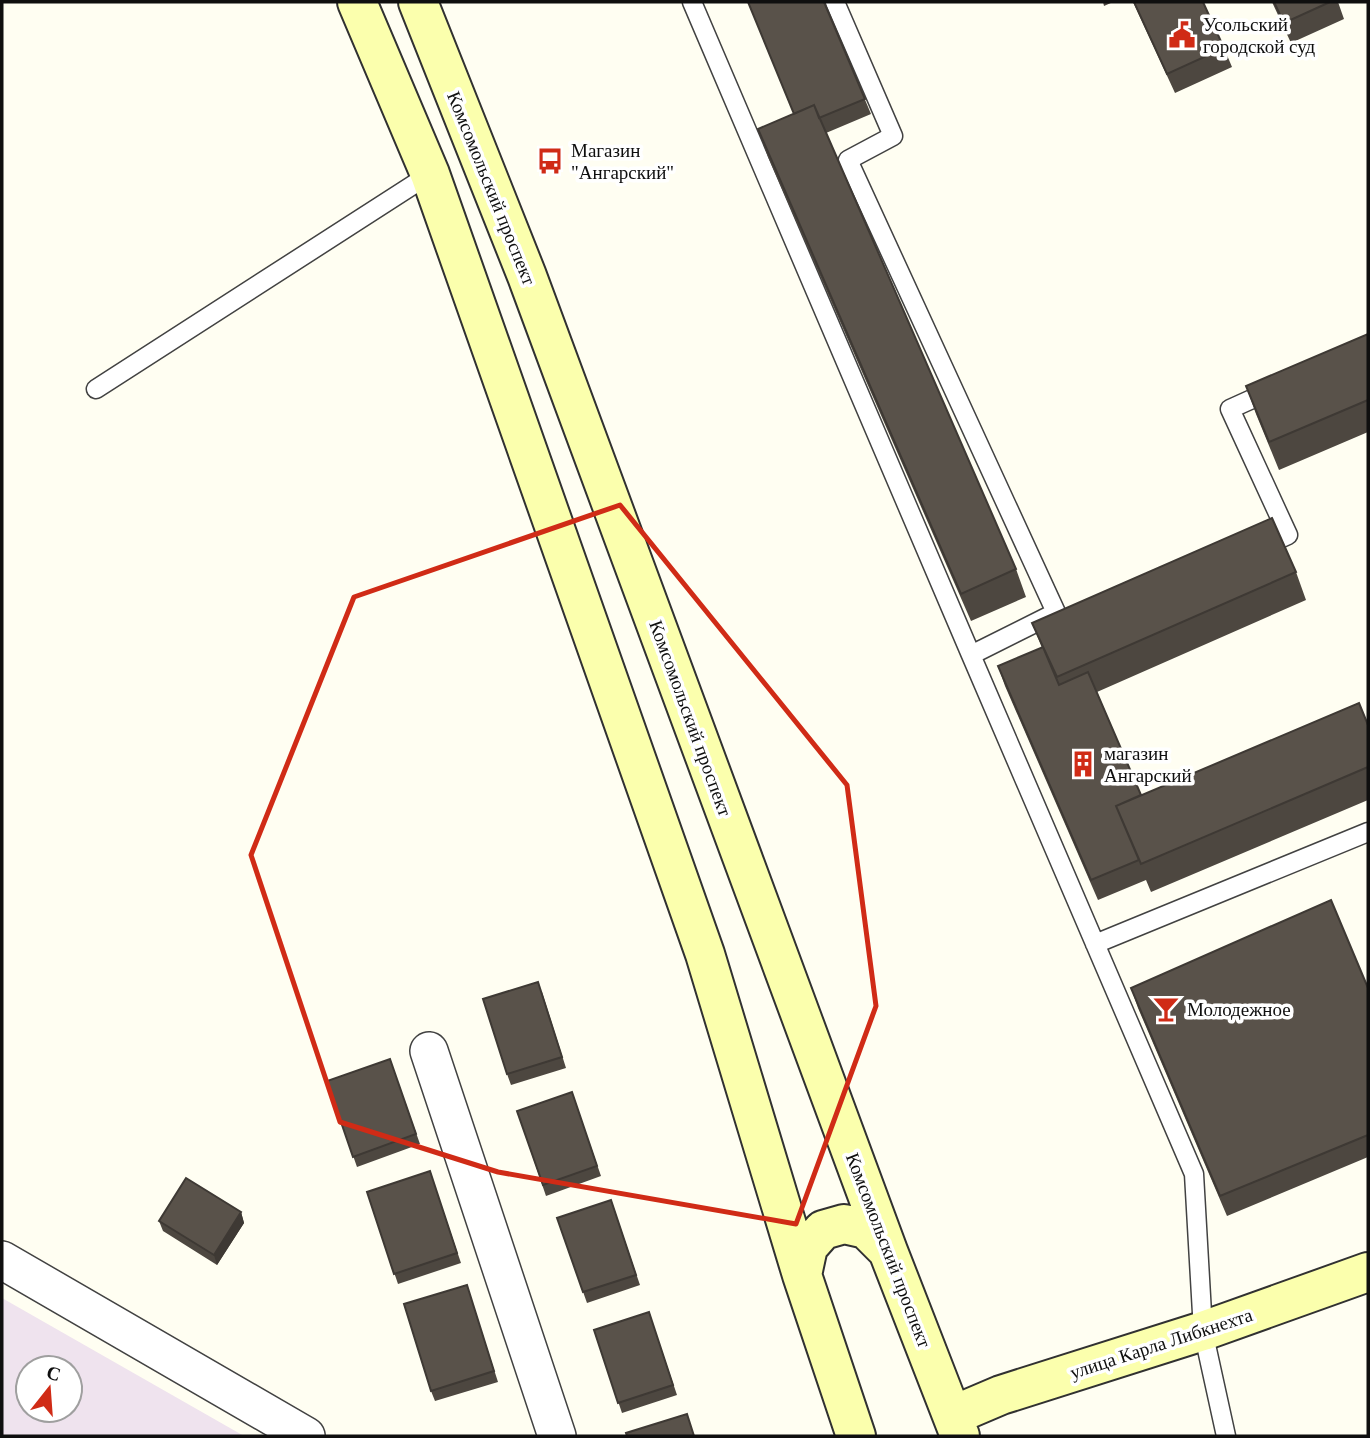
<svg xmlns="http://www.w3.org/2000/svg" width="1370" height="1438" font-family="'Times New Roman',serif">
<rect width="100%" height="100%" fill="#fffef2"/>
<!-- industrial -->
<path fill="#efe3ee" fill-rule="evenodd" d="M2 1298 244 1436H2ZM28 1368H70V1410H28Z"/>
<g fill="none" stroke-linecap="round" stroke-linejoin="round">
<!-- lane casing -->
<g stroke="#424242" stroke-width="21">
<path id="lane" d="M692 2 971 655
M835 2 893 136 848 160 1065 632
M96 389 430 174
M1262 547 1288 535 1230 409 1272 390
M1053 614 971 655 1194 1174 1203 1331 1226 1436
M1095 944 1368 832"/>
</g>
<!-- street casing -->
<g stroke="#424242" stroke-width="40">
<path id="street" d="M429 1051 557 1436
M2 1260 306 1436"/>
</g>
<!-- secondary casing -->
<g stroke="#313131" stroke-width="42">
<path id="secondary" d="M357 2 430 174 705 954 802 1275 856 1436
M418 2 527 276 888 1251 960 1436
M802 1275 808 1247 823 1230 844 1224 866 1229 888 1251
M954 1415 1001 1395 1203 1331 1368 1272"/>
</g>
<!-- lane -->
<use href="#lane" stroke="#fff" stroke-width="18"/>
<!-- street -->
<use href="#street" stroke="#fff" stroke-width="37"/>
<!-- secondary -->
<use href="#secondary" stroke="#fbffad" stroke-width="38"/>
</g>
<!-- wall -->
<path fill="#4d4740" d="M748 2H824L871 114 826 133 1016 569 1026 597 971 621 768 157 758 129 794 114Z
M1103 2H1113L1104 6Z
M1133 2H1203L1224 48 1232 67 1175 93Z
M1272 2H1338L1344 19 1291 43Z
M1368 334V432L1279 470 1256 414 1246 386Z
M1296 572 1306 600 1097 692 1141 795 1368 725V800L1151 892 1146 880 1098 900 1005 686 998 666 1042 648 1032 623Z
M1131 988H1368V1157L1227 1216 1138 1008Z
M542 992 566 1068 511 1085 507 1074Z
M390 1059 420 1144 357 1167 327 1081Z
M572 1092 601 1176 546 1196 517 1111Z
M430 1171 461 1263 398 1284 367 1192Z
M611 1200 640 1285 587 1303 557 1218Z
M241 1212 244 1223 217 1265 163 1231 159 1221Z
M470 1295 498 1382 435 1401 431 1391Z
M649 1312 677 1395 622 1413 594 1330Z"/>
<!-- shaded-wall -->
<path fill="#3e3934" d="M241 1212 244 1223 217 1265 214 1255Z"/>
<!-- building -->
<path fill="#59524a" stroke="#3e3934" stroke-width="2" d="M748 2H824L865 99 819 118 814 105 794 114Z
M1134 2H1203L1224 48 1167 74Z
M1274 2H1330L1284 23Z
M814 105 1016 569 961 594 758 129Z
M1368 334V400L1269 442 1246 386Z
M1272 518 1296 572 1057 677 1032 623Z
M1043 647 1059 685 1088 672 1141 795 1116 806 1139 860 1091 880 998 666Z
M1359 703 1368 725V767L1141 864 1116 806Z
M1331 900 1368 988V1135L1220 1196 1131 988Z
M538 982 562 1057 507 1074 483 999Z
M390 1059 416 1134 353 1157 327 1081Z
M572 1092 597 1166 543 1185 517 1111Z
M430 1171 457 1253 394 1274 367 1192Z
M186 1178 241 1212 214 1255 159 1221Z
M611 1200 636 1275 583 1292 557 1218Z
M467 1285 494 1371 431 1391 404 1304Z
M649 1312 673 1385 618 1403 594 1330Z
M687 1414 694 1436H627L626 1433Z"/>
<!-- marked area -->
<path fill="none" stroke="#d02b16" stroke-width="5" stroke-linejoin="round" d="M620 505 847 785 876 1006 796 1224 498 1172 340 1122 251 855 354 597Z"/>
<!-- icons -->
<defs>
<g id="civic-bare" transform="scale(2.1)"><path d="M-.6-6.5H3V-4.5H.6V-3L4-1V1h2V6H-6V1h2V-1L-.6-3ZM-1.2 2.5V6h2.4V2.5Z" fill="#d02b16" stroke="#fff" stroke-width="2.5" paint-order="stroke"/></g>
<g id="bus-bare" transform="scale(2.1)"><path d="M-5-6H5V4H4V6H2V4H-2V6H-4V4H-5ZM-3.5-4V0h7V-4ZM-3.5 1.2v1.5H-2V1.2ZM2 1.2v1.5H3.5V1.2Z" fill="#d02b16" stroke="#fff" stroke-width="2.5" paint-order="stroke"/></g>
<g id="building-bare" transform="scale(2.1)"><path d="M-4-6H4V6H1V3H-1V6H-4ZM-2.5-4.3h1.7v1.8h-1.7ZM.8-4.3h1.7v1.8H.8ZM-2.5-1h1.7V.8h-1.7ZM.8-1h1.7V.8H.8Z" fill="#d02b16" stroke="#fff" stroke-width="2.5" paint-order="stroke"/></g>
<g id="bar-bare" transform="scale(2.1)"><path d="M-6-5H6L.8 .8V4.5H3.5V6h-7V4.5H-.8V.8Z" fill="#d02b16" stroke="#fff" stroke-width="2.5" paint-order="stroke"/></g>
</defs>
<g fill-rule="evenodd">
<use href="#civic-bare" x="1182" y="35"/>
<use href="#bus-bare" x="550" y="161"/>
<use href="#building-bare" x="1083" y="764"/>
<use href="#bar-bare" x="1166" y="1009"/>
</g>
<g text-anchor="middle" stroke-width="7" stroke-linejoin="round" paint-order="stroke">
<!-- poi labels -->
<g font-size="19" fill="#0f0f0f" stroke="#fff" text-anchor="start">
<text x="1203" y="31">Усольский<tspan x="1203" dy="22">городской суд</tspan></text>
<text x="571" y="157">Магазин<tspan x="571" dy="22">"Ангарский"</tspan></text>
<text x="1104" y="760">магазин<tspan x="1104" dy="22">Ангарский</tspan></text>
<text x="1187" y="1016">Молодежное</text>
</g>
<!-- street labels -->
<g font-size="19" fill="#0f0f0f" stroke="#fff">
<text transform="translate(492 188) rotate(68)" y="7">Комсомольский проспект</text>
<text transform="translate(691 718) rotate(70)" y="7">Комсомольский проспект</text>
<text transform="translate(889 1250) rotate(69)" y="7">Комсомольский проспект</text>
<text transform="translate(1161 1343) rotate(-18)" y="7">улица Карла Либкнехта</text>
</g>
</g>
<!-- border -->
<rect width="1370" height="1438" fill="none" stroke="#0f0f0f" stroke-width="7"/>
<!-- north arrow -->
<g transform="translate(49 1389) rotate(17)"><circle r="33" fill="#ffffff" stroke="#9f9f9f" stroke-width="2"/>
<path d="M0-5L12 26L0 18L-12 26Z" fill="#d02b16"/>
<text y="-10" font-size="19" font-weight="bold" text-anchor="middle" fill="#0f0f0f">С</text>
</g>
</svg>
